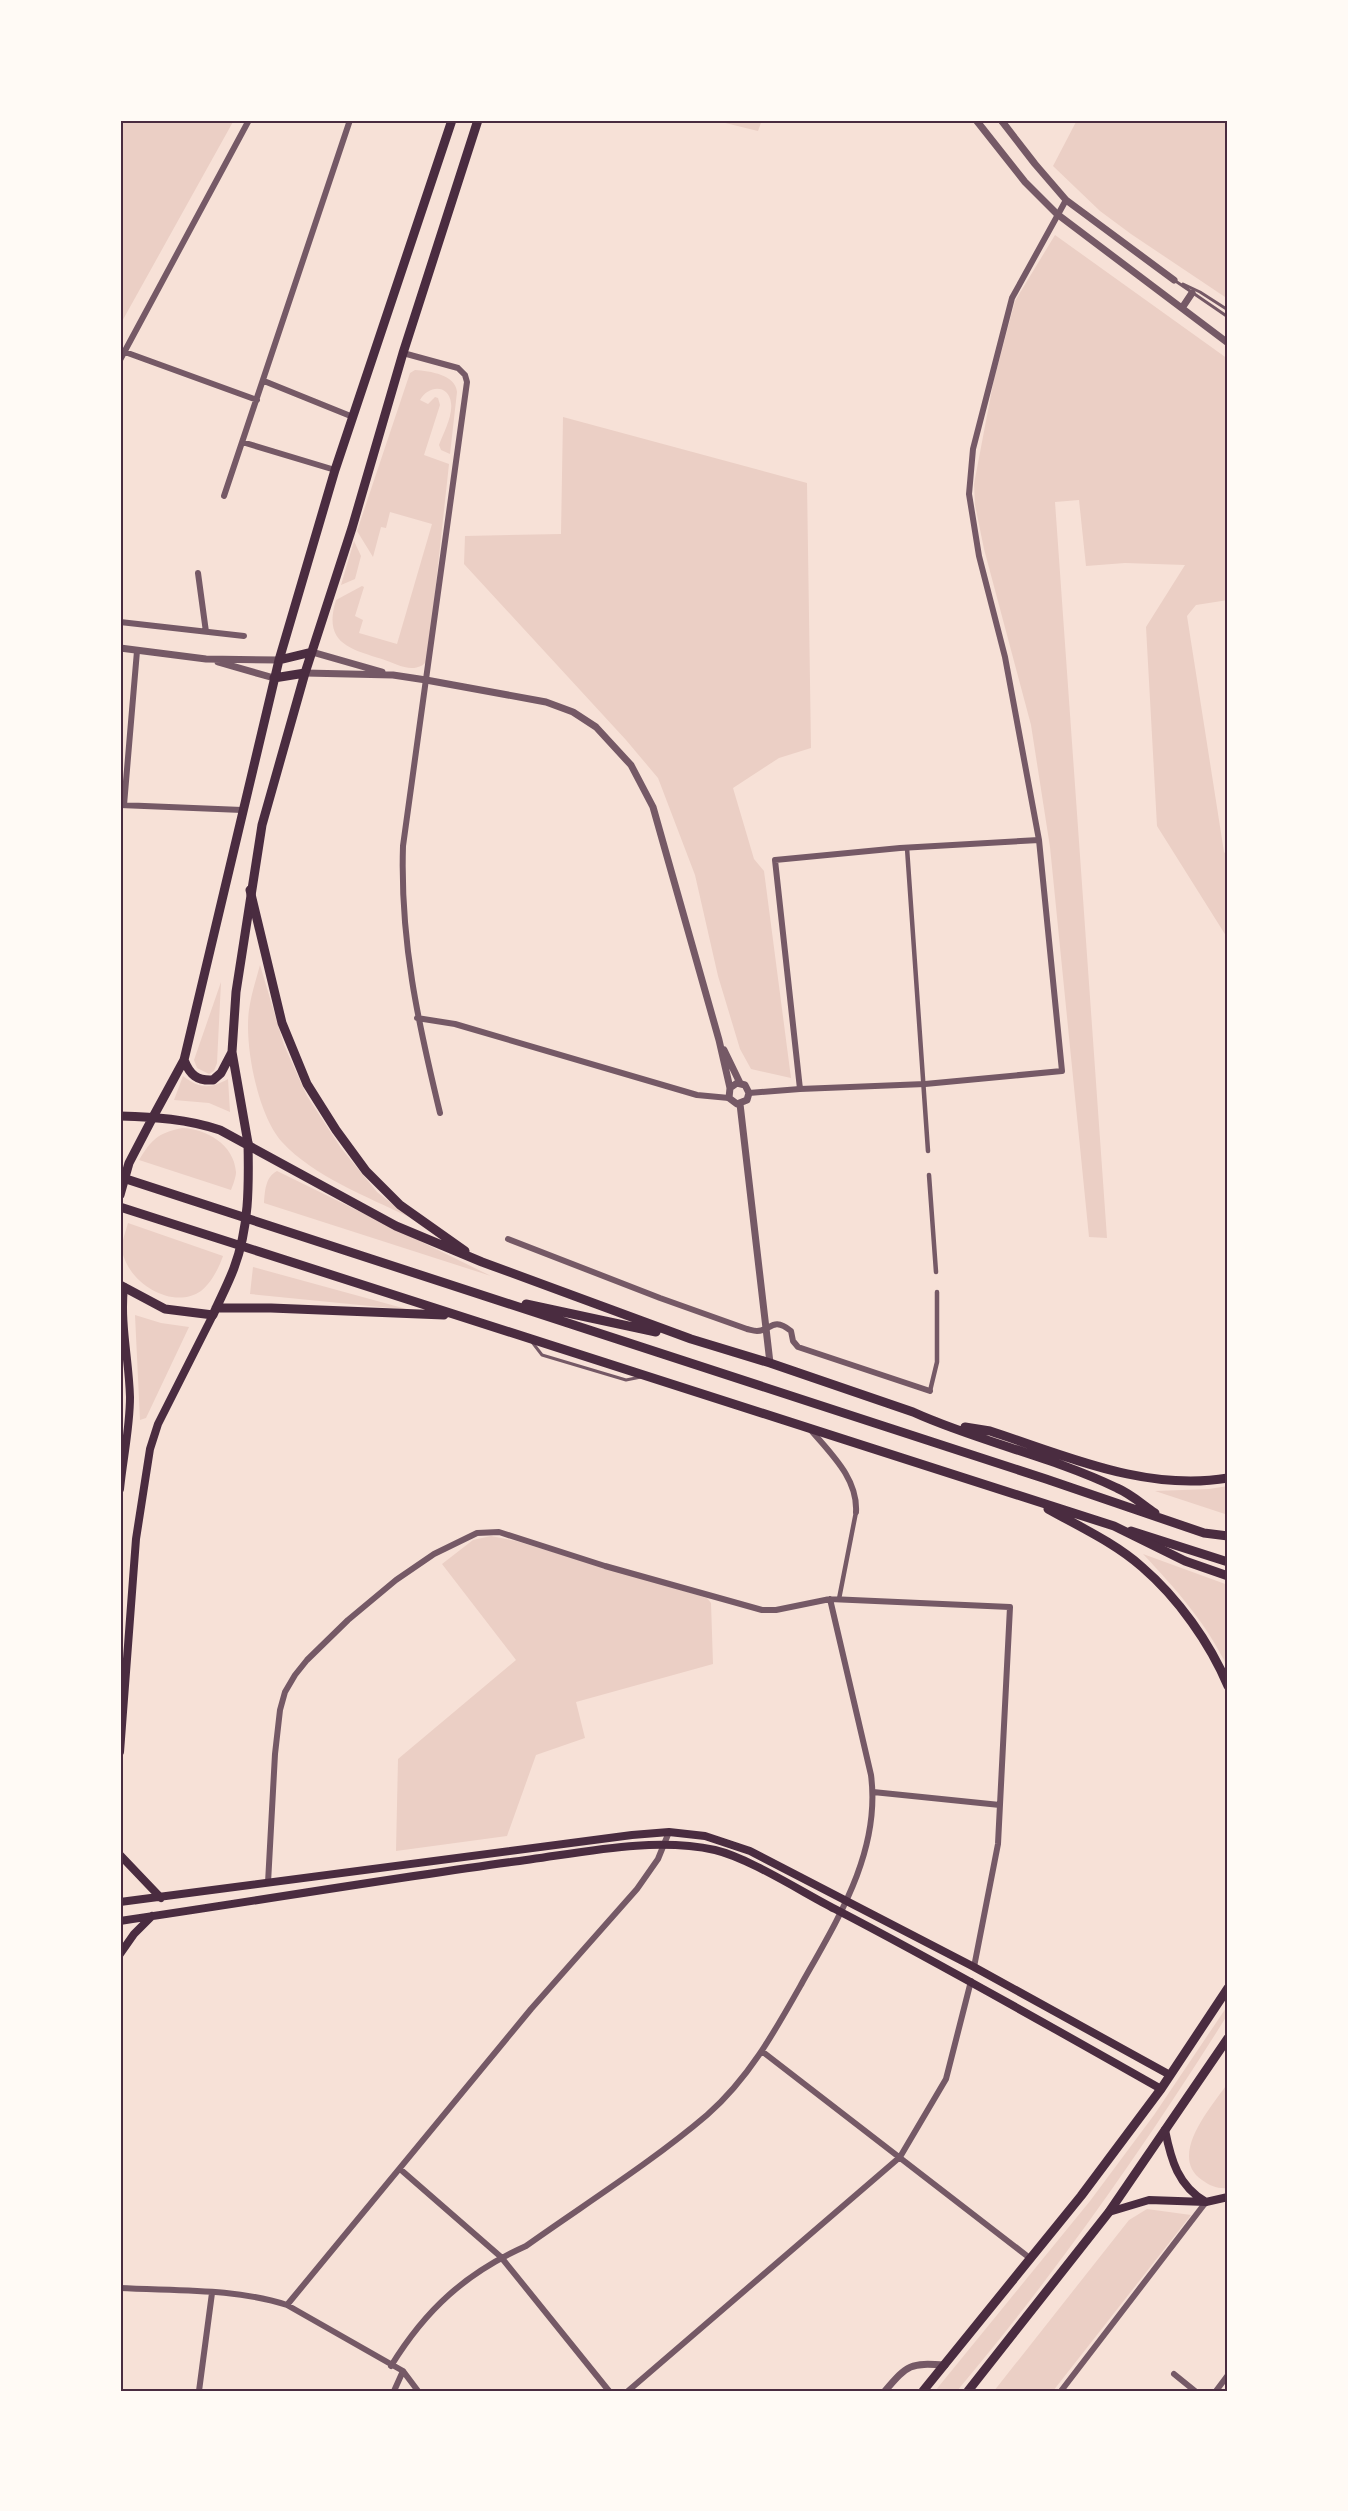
<svg xmlns="http://www.w3.org/2000/svg" width="1348" height="2511" font-family="Literata,serif">
<rect width="100%" height="100%" fill="#f7e1d7"/>
<!-- green -->
<path fill="#ebcfc5" d="M120 120H234L120 325Z
M713 120H762L758 131Z
M1077 120H1228V299L1131 234 1100 211 1053 166Z
M1055 235 1228 359V600L1196 605 1187 616 1224 852 1228 857V939L1157 826 1146 627 1185 565 1125 563 1086 566 1079 500 1055 502 1107 1238 1089 1237 1050 847 1031 725 984 549 975 505 974 484 994 379 1015 301Z
M415 370C430 371 456 375 457 392L450 454 441 450 439 445C443 434 453 416 451 403 449 384 428 385 420 400L428 404 435 397 438 398 440 405 424 455 449 464 428 658C426 664 421 667 414 668 404 669 391 662 382 659 348 649 323 642 336 600L362 586 364 587 355 616 363 620 359 633 397 644 432 524 390 512 386 528 381 527 373 557 357 531 410 373Z
M563 417 807 483 811 748 779 758 733 788 754 859 764 871 791 1078 751 1069 740 1049 718 976 695 875 658 778 626 740 464 564 465 536 561 534Z
M354 541 361 556 355 579 341 585Z
M260 965 284 1045 307 1096 341 1148 377 1192 409 1217C368 1197 313 1176 282 1142 258 1116 244 1045 249 1010 251 995 256 980 260 965Z
M221 982 217 1063 214 1071 209 1074 197 1068 194 1060Z
M183 1076C200 1089 210 1089 228 1079L230 1112 209 1103 174 1100Z
M182 1128C206 1129 234 1144 236 1172 236 1177 233 1185 231 1190L139 1160C152 1139 158 1133 182 1128Z
M277 1171 491 1276 264 1203C265 1192 265 1177 277 1171Z
M128 1223 223 1256C219 1268 211 1283 201 1291 172 1311 127 1282 122 1250 121 1243 126 1231 128 1223Z
M253 1267 410 1310 250 1294Z
M135 1315 161 1323 189 1327 146 1418 140 1420Z
M1228 1486V1515L1155 1491 1209 1489Z
M491 1536 516 1541 707 1598 711 1603 713 1664 576 1702 585 1738 536 1755 507 1836 396 1851 398 1759 516 1660 442 1564 473 1540Z
M1143 1554 1228 1585V1668C1207 1624 1176 1589 1143 1554Z
M1228 2005V2014C1146 2145 1057 2272 957 2391H935L1090 2201 1154 2115Z
M1228 2083V2188C1218 2189 1210 2186 1202 2180 1167 2156 1212 2106 1228 2083Z
M1147 2209 1191 2215 1053 2391H994L1129 2220Z"/>
<g fill="none" stroke-linecap="round" stroke-linejoin="round">
<!-- service -->
<path stroke="#755966" stroke-width="3" d="M1174 280 1228 317
M1183 284 1200 292 1228 310
M532 1342 542 1355 626 1380 641 1377"/>
<!-- pedestrian -->
<path stroke="#755966" stroke-width="4.5" d="M907 848 928 1151
M929 1175 936 1272
M930 1391 937 1362V1292
M839 1599 856 1512"/>
<!-- minor -->
<path stroke="#755966" stroke-width="6" d="M125 352 257 400
M403 353 458 368 465 375 467 382 403 846C400 941 418 1022 440 1113
M120 360 249 120
M264 381 353 417
M242 442 335 470
M224 496 350 120
M198 573 206 632
M120 622 244 636
M120 805 242 810
M124 805 137 651
M417 1018 455 1024 697 1095 729 1098
M800 1089 775 860 900 848 1039 840
M749 1093 800 1089 925 1084 1062 1071 1039 840 1005 657 979 556 969 494 973 449 1012 298 1066 200
M508 1239 660 1298 747 1329C751 1330 754 1331 757 1331 771 1331 772 1316 791 1331L793 1341 798 1347 930 1391
M810 1429C830 1453 858 1478 856 1512
M873 1792 1000 1805
M268 1883 275 1754 280 1710 285 1692 295 1675 307 1660 348 1620 396 1580 434 1554 477 1533 499 1532 605 1566 762 1610H776L830 1599 1010 1607 998 1844 974 1967
M763 2052 1031 2259
M400 2169 501 2257 609 2391
M120 2288C174 2291 235 2288 287 2305L403 2371 418 2391
M287 2305 531 2009 637 1889 658 1859 669 1832
M391 2366C426 2309 466 2273 526 2246 585 2204 652 2162 707 2115 749 2078 775 2031 802 1983 838 1919 881 1851 871 1775L830 1599
M1174 2374 1195 2391
M199 2391 212 2293
M394 2391 403 2371
M628 2391 900 2157 946 2079 971 1981
M1061 2391 1206 2202
M1216 2391 1228 2375"/>
<!-- tertiary -->
<path stroke="#755966" stroke-width="7" d="M976 120 1025 182 1057 214 1228 343
M1001 120 1035 164 1066 200 1174 280
M1182 308 1192 293
M120 648 206 659 279 660
M312 652 382 672
M218 662 274 678
M305 673 393 675 426 680 546 702 573 712 596 727 631 765 653 807 719 1040 730 1088 729 1098 737 1104 747 1100 749 1093 745 1085 737 1083 730 1088
M724 1050 740 1083
M740 1104 770 1363
M885 2391C908 2364 910 2363 945 2365"/>
<!-- secondary -->
<path stroke="#4a2c40" stroke-width="8" d="M120 1489C123 1459 130 1427 130 1397 129 1360 120 1324 124 1287
M120 1752 136 1539 150 1449 158 1424 213 1315
M120 1855 161 1898
M120 1902 632 1835 669 1832 705 1836 750 1851 974 1967 1170 2075
M120 1921C250 1902 380 1880 511 1862 577 1854 649 1836 715 1850 749 1858 802 1892 835 1909 945 1966 1053 2028 1161 2089
M120 1954 134 1934 152 1916
M1165 2130C1171 2160 1178 2186 1206 2202
M1109 2212 1149 2200 1206 2202 1228 2197"/>
<!-- primary -->
<path stroke="#4a2c40" stroke-width="9" d="M279 660 312 652
M274 678 305 673
M184 1060C190 1075 197 1081 213 1080L221 1073 232 1052
M153 1117 184 1060 279 660 335 470 452 120
M248 1143 232 1052 236 992 262 825 305 673 352 528 403 353 478 120
M1131 1531 1228 1562"/>
<!-- trunk -->
<path stroke="#4a2c40" stroke-width="9" d="M250 890 282 1023 307 1084 336 1130 366 1171 400 1205 465 1251
M120 1116C155 1117 187 1119 220 1130L396 1226 482 1262 691 1339 770 1363 913 1412C979 1442 1051 1456 1117 1488 1131 1494 1143 1505 1155 1513
M120 1177 1046 1479 1204 1533 1228 1536
M120 1195 129 1163 153 1117
M120 1207 1114 1526 1185 1561 1228 1576
M120 1285 165 1309 213 1315C220 1299 228 1284 234 1268 249 1228 249 1186 248 1143
M526 1304 656 1332
M216 1308H271L444 1315
M965 1427 990 1431C1067 1456 1146 1492 1228 1478
M1048 1509C1080 1527 1115 1543 1142 1567 1178 1598 1210 1643 1228 1686
M923 2391 1081 2196 1161 2089 1228 1988
M968 2391 1109 2212 1228 2038"/>
</g>
<!-- border -->
<rect width="1348" height="2511" fill="none" stroke="#fffaf5" stroke-width="243"/>
<rect x="122" y="122" width="1104" height="2268" fill="none" stroke="#4a2c40" stroke-width="2"/>
</svg>
